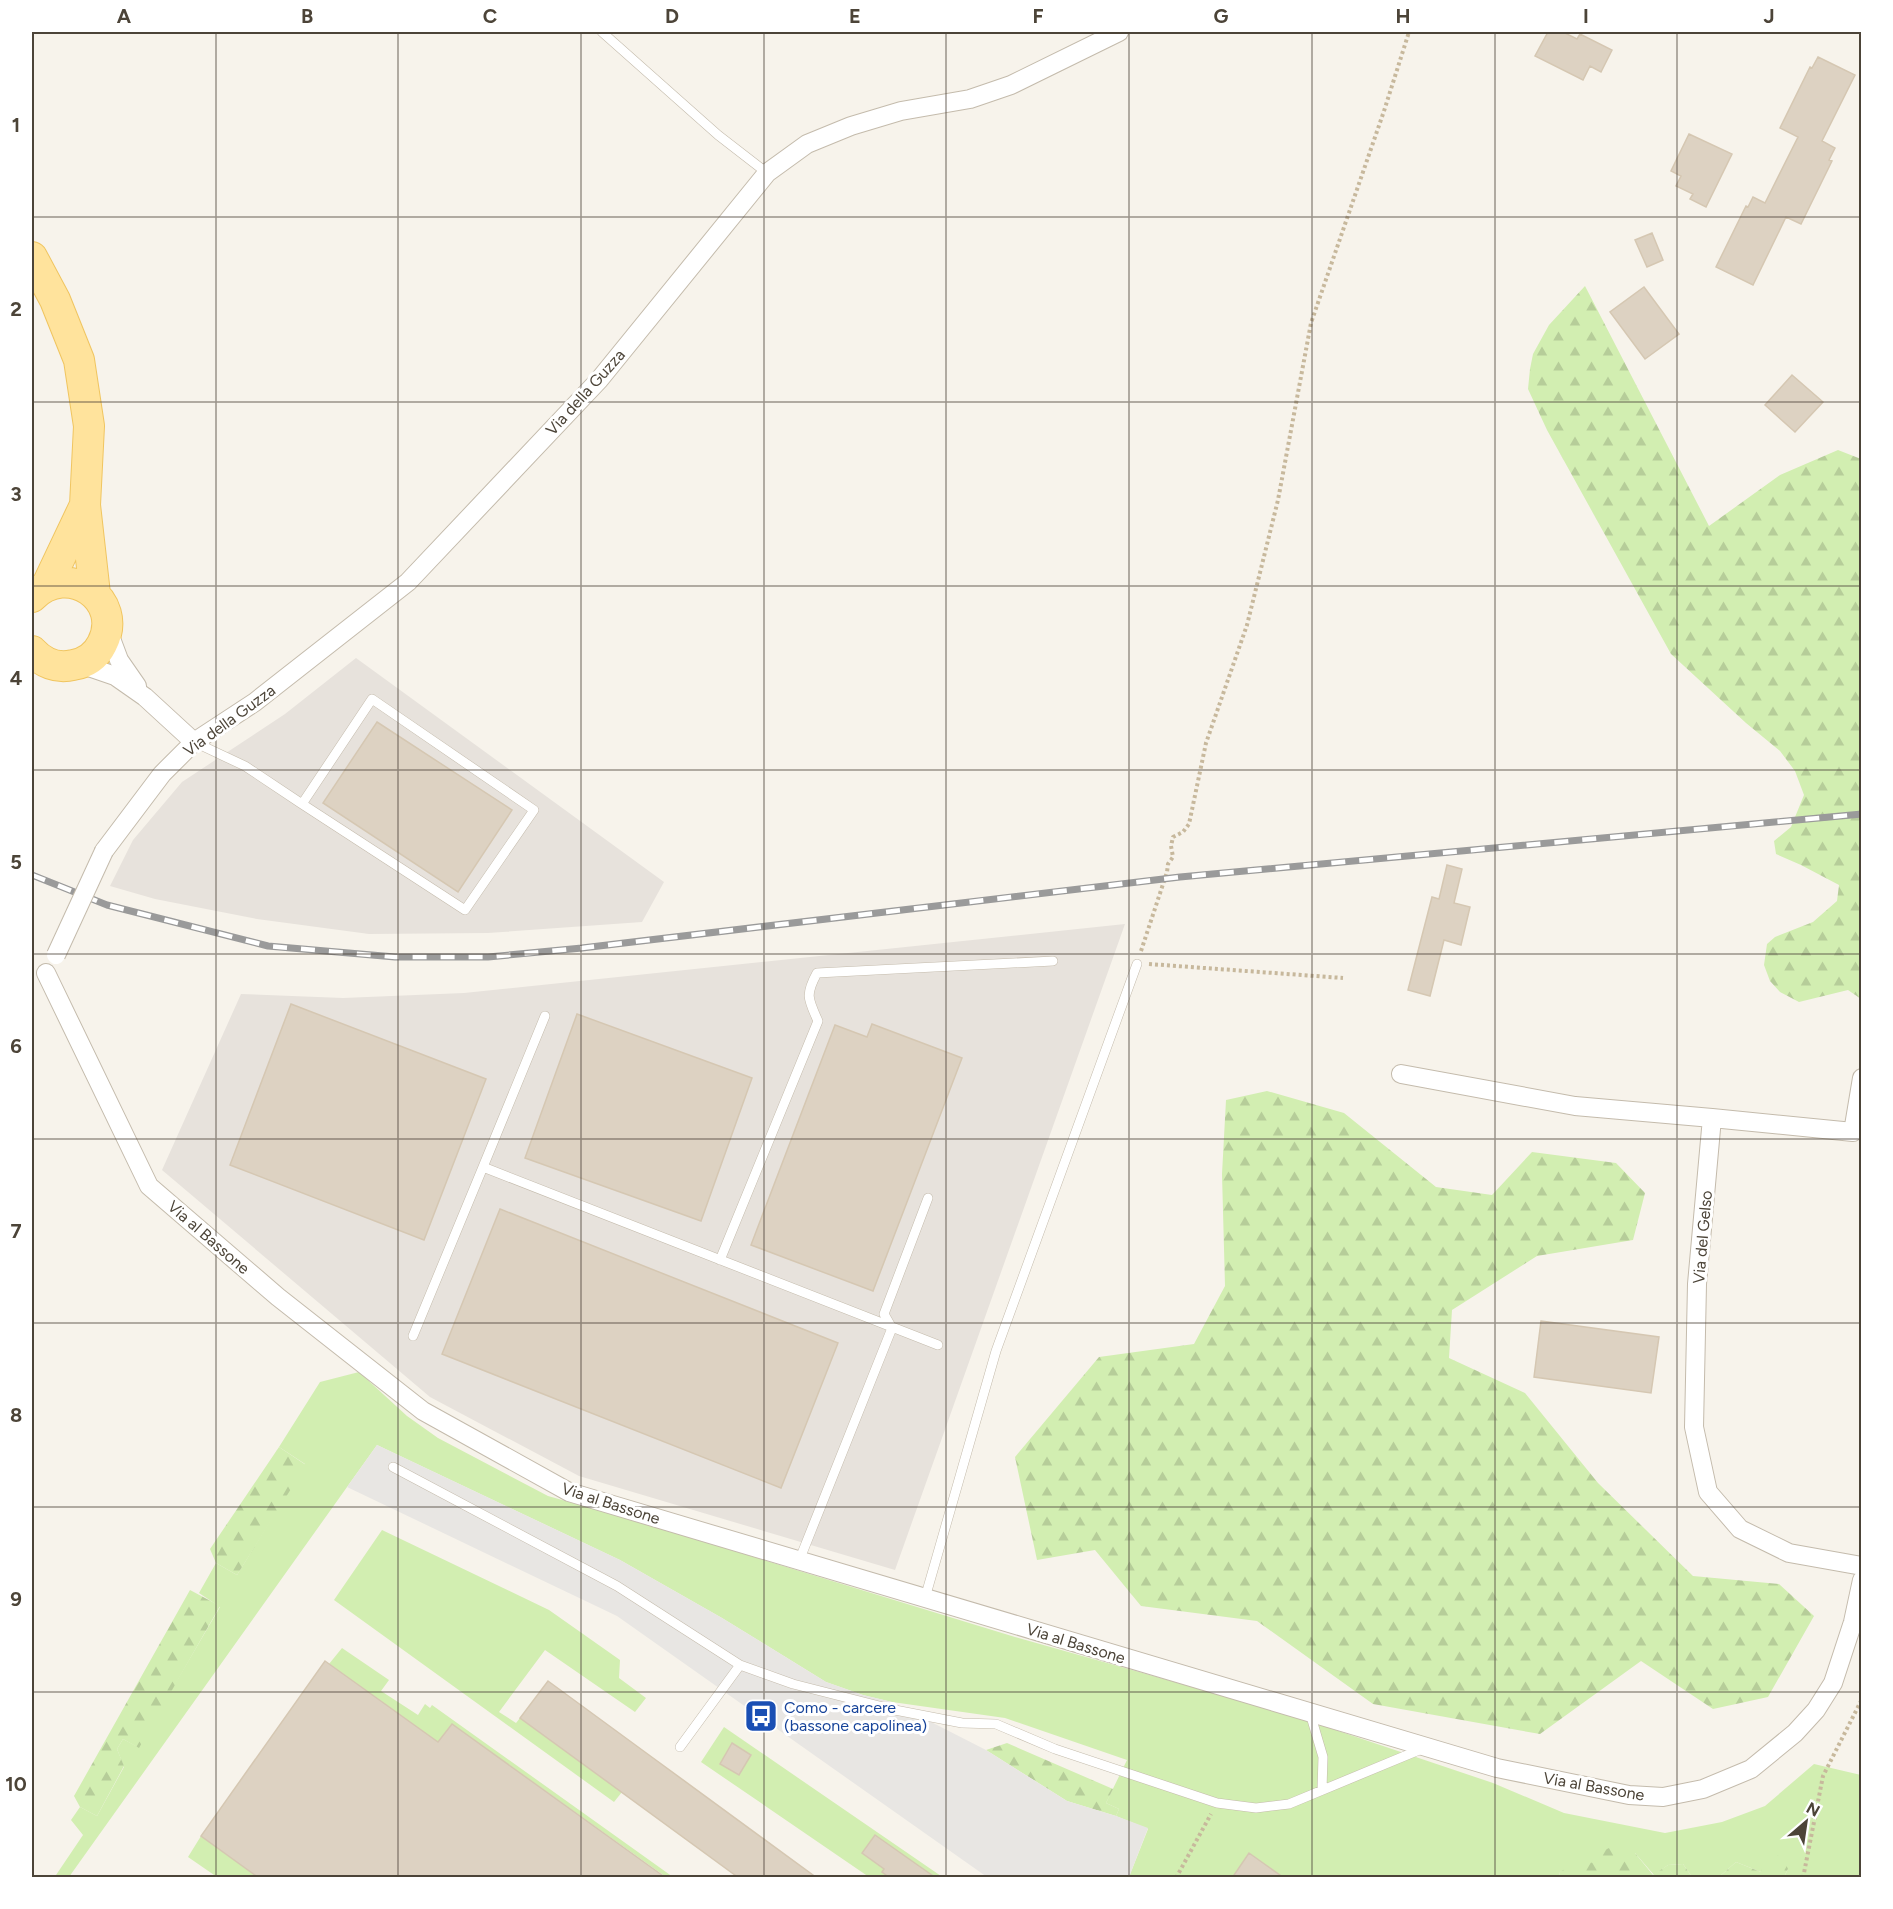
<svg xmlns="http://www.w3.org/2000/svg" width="1893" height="1909" font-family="Figtree,sans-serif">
<defs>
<pattern id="forest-firs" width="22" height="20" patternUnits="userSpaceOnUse" patternTransform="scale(1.5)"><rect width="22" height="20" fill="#d2eeb1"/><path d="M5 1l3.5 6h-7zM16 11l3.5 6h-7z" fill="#b6cd99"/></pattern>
</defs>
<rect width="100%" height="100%" fill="#f7f3eb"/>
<!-- industrial -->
<path fill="#e7e2dc" d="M356 658 664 882 642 922 488 933 369 934 257 919 155 899 110 886 133 840 182 782 285 714Z
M1125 924 895 1570 579 1476 430 1397 162 1170 241 994 343 998 464 993Z"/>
<!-- grass -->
<path fill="#d2eeb1" d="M359 1372 407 1416 438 1438 548 1496 630 1519 1015 1637 1288 1714 1493 1783 1564 1813 1665 1833 1722 1822 1765 1806 1814 1764 1861 1775V1877H1784L1788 1869 1761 1872 1736 1862 1719 1877H1692L1683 1864 1668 1865 1654 1875 1635 1853 1600 1863 1560 1872 1559 1877H1129L1148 1829 1116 1816 1119 1809 1106 1803 1127 1760 1005 1718 892 1702 863 1695 826 1682 722 1618 620 1560 377 1445 69 1877 54 1878 83 1835 71 1820 80 1807 97 1816 124 1767 117 1749 123 1739 138 1747 220 1607 199 1593 216 1563 237 1575 305 1464 279 1447 320 1382Z
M382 1530 549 1610 620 1660 619 1678 646 1698 635 1712 545 1650 499 1712 516 1723 520 1718 622 1792 614 1802 334 1600Z
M342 1648 389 1680 381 1691 418 1715 425 1704 430 1708 432 1705 673 1877H666L452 1724 341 1877 329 1664Z
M724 1727 941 1876 940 1878 869 1877 701 1762Z
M201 1836 259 1877H217L188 1857Z"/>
<!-- forest -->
<path fill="url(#forest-firs)" d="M1585 286 1709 526 1780 475 1838 450 1861 459V999L1848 990 1799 1002 1780 992 1770 981 1764 965 1767 944 1775 937 1813 922 1837 901 1839 885 1801 865 1776 854 1774 841 1791 827 1804 795 1795 771 1780 751 1746 723 1671 654 1547 430 1528 389 1530 369 1533 354 1549 325Z
M1267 1091 1344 1113 1436 1187 1492 1195 1532 1152 1616 1163 1645 1193 1633 1240 1537 1256 1452 1310 1449 1358 1525 1393 1598 1483 1693 1576 1779 1584 1814 1616 1768 1697 1713 1709 1641 1661 1540 1734 1373 1704 1257 1621 1141 1606 1095 1550 1037 1560 1015 1457 1099 1357 1194 1344 1225 1286 1222 1174 1226 1100Z
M279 1447 306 1465 237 1575 216 1563 210 1549Z
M190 1590 220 1606 139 1748 123 1739 117 1749 124 1766 97 1816 80 1807 74 1796Z
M1007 1743 1113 1789 1106 1803 1119 1809 1116 1816 1067 1801 986 1750Z
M1615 1845 1635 1853 1653 1875 1668 1865 1683 1864 1692 1877H1559L1560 1872 1576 1862 1600 1863 1597 1854Z
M1781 1854 1788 1869 1784 1877H1719L1736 1862 1761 1872 1764 1863Z"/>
<!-- parking -->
<path fill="#e8e6e3" d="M377 1445 620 1560 722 1618 826 1682 863 1695 892 1702 986 1750 1067 1801 1116 1816 1148 1828 1129 1877H987L617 1616 347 1487Z"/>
<!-- building -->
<path fill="#ddd2c2" stroke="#d5c7b2" stroke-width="1.5" d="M1548 32H1563L1577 39 1580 34 1612 50 1601 72 1590 66 1583 80 1535 56Z
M1818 57 1855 75 1822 141 1835 148 1829 160 1832 161 1801 224 1786 217 1753 285 1716 267 1746 206 1748 207 1753 197 1765 203 1798 137 1780 128 1810 67 1812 68Z
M1689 134 1732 154 1706 207 1690 199 1693 194 1676 186 1681 176 1671 171Z
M1652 233 1663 260 1647 267 1635 240Z
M1644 287 1679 334 1645 359 1610 312Z
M1792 375 1823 402 1795 432 1765 405Z
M377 722 512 810 458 892 323 803Z
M1447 865 1462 869 1454 903 1470 907 1461 945 1444 940 1430 996 1408 990 1432 897 1439 899Z
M291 1004 486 1079 424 1240 230 1165Z
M577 1014 752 1078 701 1221 525 1158Z
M872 1024 962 1058 873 1291 751 1245 835 1025 867 1037Z
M500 1209 838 1343 781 1488 442 1354Z
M1541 1321 1659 1337 1651 1393 1534 1377Z
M325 1661 438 1742 452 1724 666 1878H259L201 1836Z
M548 1681 649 1755 817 1878H739L520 1718Z
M732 1743 751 1755 739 1775 720 1764Z
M875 1835 936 1878H890L882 1872 884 1869 862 1853Z
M1249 1853 1284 1878H1232Z"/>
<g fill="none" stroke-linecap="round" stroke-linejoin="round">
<!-- service casing -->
<g stroke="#c4bbac" stroke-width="10">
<path id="service" d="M602 32 718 135 767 173
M194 742 245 766 302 804 372 699 534 810 465 910 302 804
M483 1167 545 1016
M720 1260 818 1021C808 999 805 995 817 973L1053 961
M413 1336 483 1167 938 1345
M393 1467 617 1586 740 1665 793 1684 895 1710 962 1723 996 1724 1055 1749 1217 1803 1256 1808 1289 1804 1424 1748
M799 1561 892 1328 884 1314 928 1198
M925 1598 996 1351 1137 964
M1310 1713 1323 1757 1322 1790
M680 1747 740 1665"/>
</g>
<!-- minor casing -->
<g stroke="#c4bbac" stroke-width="20">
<path id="minor" d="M107 628 119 660 137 686
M80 664 115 676 145 697 194 742
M104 851 162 774 194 742 255 702 408 582 599 380 767 173 807 144 851 126 901 111 970 99 1011 85 1119 32
M46 973 149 1186 278 1297 423 1411 569 1492 1497 1768 1629 1795 1663 1797 1703 1789 1751 1769 1795 1733 1816 1710 1833 1683 1853 1622 1862 1580
M1401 1074 1575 1106 1712 1118 1697 1284 1694 1427 1708 1492 1740 1529 1789 1553 1862 1566
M1712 1118 1853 1132 1862 1078"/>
</g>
<!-- primary casing -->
<g stroke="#f0c560" stroke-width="32">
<path id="primary" d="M32 257 55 300 79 360 89 426 85 505 95 594
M47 585 85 505
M32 597C68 560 125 600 102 644 96 656 86 663 73 665 57 669 43 663 32 651"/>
</g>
<!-- path -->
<path stroke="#c7b89c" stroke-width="4" stroke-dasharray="3 3" stroke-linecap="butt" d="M1141 951 1167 872 1168 864 1173 857 1171 846 1173 837 1183 832 1189 824 1206 743 1247 625 1278 500 1311 323 1384 111 1409 32
M1149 964 1343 978
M1176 1878 1211 1814
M1803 1878 1823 1776 1862 1699"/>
<!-- service -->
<use href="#service" stroke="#fff" stroke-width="9"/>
<!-- minor -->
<use href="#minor" stroke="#fff" stroke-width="18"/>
<!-- primary -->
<use href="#primary" stroke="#ffe39c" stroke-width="30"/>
<!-- rail casing -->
<g stroke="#9a9a9a" stroke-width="7">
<path id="rail" d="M32 875 107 905 268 946 395 957H488L582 948 1180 877 1862 814"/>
</g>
<!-- rail -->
<use href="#rail" stroke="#fff" stroke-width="4.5" stroke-dasharray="14" stroke-linecap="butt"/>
<!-- minor-bridge casing -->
<g stroke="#c4bbac" stroke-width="20" stroke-linecap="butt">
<path id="minor-bridge" d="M56 955 104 851"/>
</g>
<!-- minor-bridge -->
<use href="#minor-bridge" stroke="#fff" stroke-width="18"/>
</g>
<!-- grid -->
<path fill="none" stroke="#4c4438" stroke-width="1.5" stroke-opacity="0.55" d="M216 32V1878M398 32V1878M581 32V1878M764 32V1878M946 32V1878M1129 32V1878M1312 32V1878M1495 32V1878M1677 32V1878M32 217H1862M32 402H1862M32 586H1862M32 770H1862M32 954H1862M32 1139H1862M32 1323H1862M32 1507H1862M32 1692H1862"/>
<!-- icons -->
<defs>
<g id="bus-square" transform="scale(1.725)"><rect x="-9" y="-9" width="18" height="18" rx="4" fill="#1a4fb4" stroke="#fff"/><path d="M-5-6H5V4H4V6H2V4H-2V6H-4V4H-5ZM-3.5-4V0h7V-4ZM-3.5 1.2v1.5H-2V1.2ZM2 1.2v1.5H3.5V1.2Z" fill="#fff"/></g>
</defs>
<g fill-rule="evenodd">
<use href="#bus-square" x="761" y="1716"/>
</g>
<g text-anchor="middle" stroke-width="6" stroke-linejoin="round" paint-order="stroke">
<!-- street labels -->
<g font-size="16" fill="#4c4438" stroke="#fff">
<text transform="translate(585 392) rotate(-48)" y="6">Via della Guzza</text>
<text transform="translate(229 720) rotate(-36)" y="6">Via della Guzza</text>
<text transform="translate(209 1237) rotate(41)" y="6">Via al Bassone</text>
<text transform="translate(1702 1237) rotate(-85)" y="6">Via del Gelso</text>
<text transform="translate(611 1503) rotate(18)" y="6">Via al Bassone</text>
<text transform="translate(1076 1643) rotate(17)" y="6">Via al Bassone</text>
<text transform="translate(1594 1786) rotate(10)" y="6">Via al Bassone</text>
</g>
<!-- transit labels -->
<g font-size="16" fill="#164399" stroke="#fff" text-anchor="start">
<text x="784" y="1713">Como - carcere<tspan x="784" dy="18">(bassone capolinea)</tspan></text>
</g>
</g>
<!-- border -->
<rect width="1893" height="1909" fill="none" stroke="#ffffff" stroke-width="66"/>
<!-- north arrow -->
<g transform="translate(1806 1822) rotate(29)" stroke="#ffffff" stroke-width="4.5" paint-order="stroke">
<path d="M0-4.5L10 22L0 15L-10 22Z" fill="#4c4438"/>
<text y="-9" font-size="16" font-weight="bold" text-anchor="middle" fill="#4c4438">N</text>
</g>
<rect x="33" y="33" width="1827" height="1843" fill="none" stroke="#4c4438" stroke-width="2"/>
<g font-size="20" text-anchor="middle" font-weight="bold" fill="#4c4438">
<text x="124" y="23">A</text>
<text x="307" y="23">B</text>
<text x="490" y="23">C</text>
<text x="672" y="23">D</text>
<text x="855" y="23">E</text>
<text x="1038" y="23">F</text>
<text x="1221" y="23">G</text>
<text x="1403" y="23">H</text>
<text x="1586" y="23">I</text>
<text x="1769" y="23">J</text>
<text x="16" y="132">1</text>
<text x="16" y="316">2</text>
<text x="16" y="501">3</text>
<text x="16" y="685">4</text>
<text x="16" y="869">5</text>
<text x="16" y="1053">6</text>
<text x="16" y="1238">7</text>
<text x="16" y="1422">8</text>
<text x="16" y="1606">9</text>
<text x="16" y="1791">10</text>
</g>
</svg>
